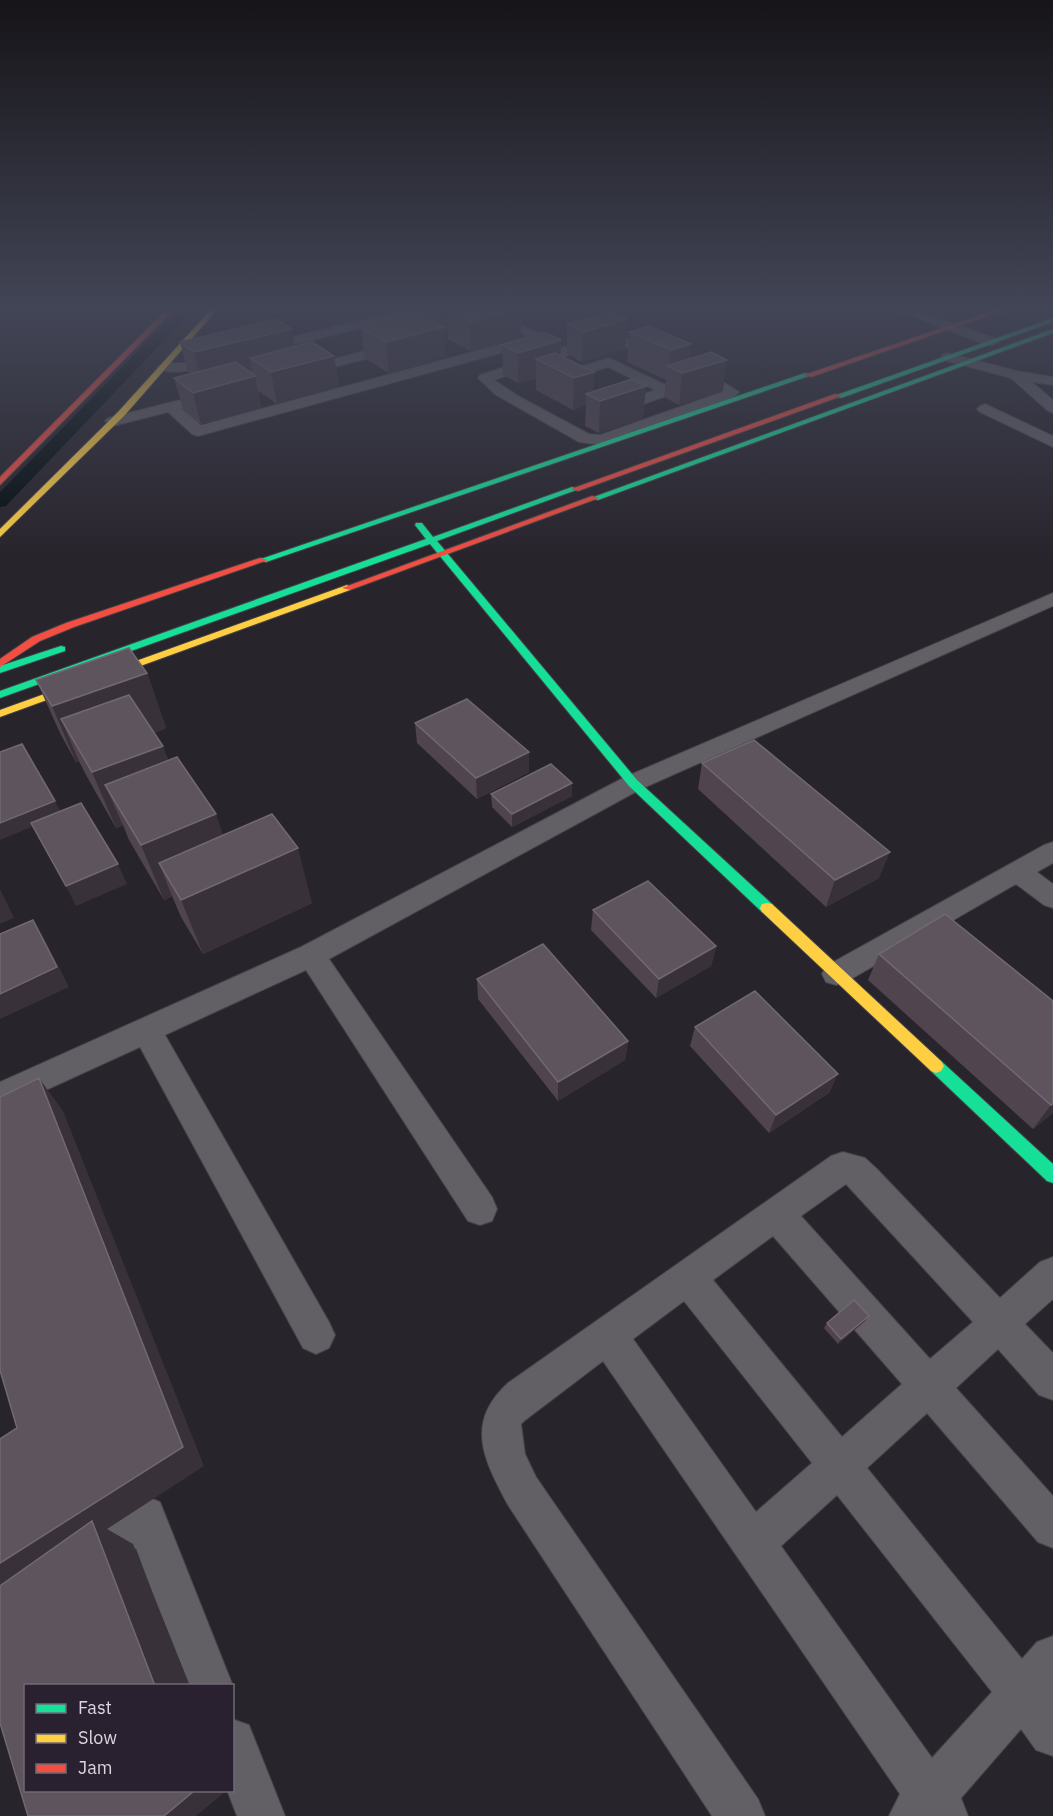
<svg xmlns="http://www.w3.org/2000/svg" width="1053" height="1816" font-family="'IBM Plex Sans',sans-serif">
<rect width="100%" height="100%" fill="#28242c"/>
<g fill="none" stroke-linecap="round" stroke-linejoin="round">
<!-- canal -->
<path fill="#061012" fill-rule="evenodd" d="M183 305H198L6 506 0 507V492Z"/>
<!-- street casing -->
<g stroke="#454248" stroke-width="2">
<path id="street" d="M424 305H446L444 308 259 353 252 349 254 346Z
M468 305H484L547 338 545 341 198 436 192 434 168 412 113 426 105 421 108 418 188 398 195 402 193 405 181 408 201 425 528 337Z
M883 305H901L997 339 999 342 992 346 987 345Z
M982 305H1000L1008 310 1002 314Z
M614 333 711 374 739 392 733 398 601 445 579 442 496 395 478 378 480 375 600 335ZM612 341 701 380 722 392 600 435 589 434 520 397 494 380Z
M399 342 404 343 406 346 404 349 300 376 293 372 295 369Z
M948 353 1017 371 1053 377V385L1032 382 1053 400V413L1048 411 1011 378 943 360 941 357 943 354Z
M222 354 229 358 227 361C211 365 169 379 157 367L164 363H183Z
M609 358 672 388 674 391 672 394 615 414 550 378 552 375ZM608 367 655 390 616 404 569 379Z
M985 404 1053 436V447L980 412 977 409 980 406Z
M1053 593V606L641 789 329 959 492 1197 497 1209 492 1221 480 1225 468 1221 306 970 165 1035 329 1322 335 1335 329 1348 316 1354 303 1348 140 1047 0 1111V1082L301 947 625 777Z
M1053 842V863L1037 872 1053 884V908L1044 905 1016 884 846 982 836 985 826 982 822 974 826 966 1044 845Z
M843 1152 865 1158 877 1169 1000 1298 1040 1262 1053 1257V1299L1025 1324 1053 1353V1400L1039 1395 998 1349 956 1388 1053 1496V1548L1038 1542 927 1413 867 1468 1022 1659 1037 1642 1053 1636V1756L1036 1750 1021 1729 961 1798 968 1816H889L900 1794 603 1361 524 1421 521 1424 525 1454 536 1477 758 1799 765 1816H712L508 1505C484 1460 464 1423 508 1383L831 1156ZM846 1184 973 1322 930 1359 801 1216ZM773 1236 902 1384 842 1437 713 1280ZM684 1301 812 1463 756 1512 633 1339ZM837 1495 992 1692 932 1758 781 1546Z
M145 1496 160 1502 233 1686 232 1687 187 1686 136 1548 103 1571 88 1577 73 1571 67 1556 73 1541 130 1502Z
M232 1719 249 1725 285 1816H237L227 1790H232Z"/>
</g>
<!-- fast casing -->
<g stroke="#454248" stroke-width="2">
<path id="fast" d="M1053 318V322L841 398 834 396Z
M1053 329V333L598 500 591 498Z
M805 373 812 375 266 562 258 560Z
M572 487 579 489 437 541 637 780 772 904 774 908 772 912H762L629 786 430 544 0 698V691L426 539 415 525 416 523H422L433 537Z
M61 646 65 647V651L0 673V666Z
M936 1059 941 1061 1053 1164V1183L1047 1181 931 1071 928 1066 931 1061Z"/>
</g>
<!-- slow casing -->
<g stroke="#454248" stroke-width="2">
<path id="slow" d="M215 305H221L124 416 0 537V529L118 412Z
M347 585 352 588 350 590 0 717V710Z
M767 903 772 904 941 1061 944 1066 941 1071 936 1073 931 1071 762 912 760 908 762 904Z"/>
</g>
<!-- jam casing -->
<g stroke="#454248" stroke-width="2">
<path id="jam" d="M171 305H178L0 485V477Z
M1010 305H1019L811 377 804 375Z
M835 394 842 396 578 491 571 489Z
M592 496 599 498 350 590 342 588Z
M260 558 268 560 74 627 40 641 0 667V659L32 637 66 623Z"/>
</g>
<!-- street -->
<use href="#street" fill="#625f65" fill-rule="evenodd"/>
<!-- fast -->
<use href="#fast" fill="#16e098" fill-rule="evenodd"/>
<!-- slow -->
<use href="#slow" fill="#ffcf43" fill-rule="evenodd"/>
<!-- jam -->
<use href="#jam" fill="#f24e42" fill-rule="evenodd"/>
</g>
<!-- wall -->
<path fill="#50444e" d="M415 305H514L521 338 471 351 448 339V331L444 332 445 357 389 373 364 358 361 328 416 314Z
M898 305H973L935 318Z
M627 319 625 349 582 362 567 354V324Z
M292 329 295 347 334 356 339 387 277 404 258 391 261 408 201 425 183 409 174 378 190 374 188 372 180 342Z
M629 332 691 344 689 359 723 391 679 405 664 397 666 380 627 362Z
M561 340V356L594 372 593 392 646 386 643 418 599 433 585 426 586 405 573 410 536 390V378L518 383 503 375 502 345Z
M147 673 166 728 154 733 169 761 223 835 312 903 203 954 181 917 172 896 164 900 129 840 123 825 116 828 86 775 79 761 76 762 61 735 36 680Z
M415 723 529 772 477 799 417 743Z
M702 763 879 878 826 907 698 789Z
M572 783V796L512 827 492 807 491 794Z
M593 910 716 946 711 966 656 998 591 930Z
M879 954 1053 1001V1113L1033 1129 868 980Z
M477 979 628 1041 625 1060 558 1101 478 999Z
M695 1027 830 1092 769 1133 690 1046Z
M865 1321 838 1344 824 1328 827 1323Z"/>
<!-- shaded-wall -->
<path fill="#39313a" d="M434 305H484L521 308V338L471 351 470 322 447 310 448 331 444 332 445 357 389 373 386 342 436 329Z
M938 305H973L935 318Z
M627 319 625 349 582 362 583 332Z
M292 329 297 359 250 358 252 370 202 383 194 352Z
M561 340 560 370 536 359V378L518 383V353Z
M691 344 687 372 727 360 723 391 679 405 682 373 670 367 671 350Z
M334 356 339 387 277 404 271 372Z
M594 372 592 397 586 394V405L573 410 574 378Z
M255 376 261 408 201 425 193 393Z
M646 386 643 418 599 433 600 401Z
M147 673 166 728 84 759 61 719 79 761 76 762 52 706Z
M163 746 183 801 105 785 123 825 116 828 92 772Z
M529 752V772L477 799 476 778Z
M572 783V796L512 827V814Z
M55 801 62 814 0 840V823Z
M216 814 234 869 159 863 172 896 164 900 141 845Z
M298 848 312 903 203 954 181 900Z
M890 852 879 878 826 907 835 880Z
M118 864 127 884 76 906 66 886Z
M0 889 14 918 0 924Z
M33 920 45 940 69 987 0 1019V994Z
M716 946 711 966 656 998 659 979Z
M628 1041 625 1060 558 1101V1082Z
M838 1074 830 1092 769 1133 776 1115Z
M39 1078 63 1111 204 1466 107 1529 133 1544 190 1686H155L0 1598V1563L183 1447Z
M1053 1104V1113L1033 1129 1051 1105Z
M869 1316 865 1321 838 1344 841 1339Z
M194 1791H226L196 1816H164Z"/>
<!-- building -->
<path fill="#5e545e" stroke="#726872" stroke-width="1.5" d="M466 305H514L521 308 470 322 447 310Z
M611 312 627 319 583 332 567 324Z
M418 314 444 327 386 342 361 328Z
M276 319 292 329 194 352 180 342Z
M649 326 691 344 671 350 629 332Z
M545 332 561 340 518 353 502 345Z
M312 342 334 356 271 372 250 358Z
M711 352 727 360 682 373 667 366Z
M555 353 594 372 574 378 536 359Z
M236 362 255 376 193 393 174 378Z
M632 379 646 386 600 401 586 394Z
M129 648 147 673 52 706 36 680Z
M129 695 163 746 92 772 61 719Z
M467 699 529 752 476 778 415 723Z
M754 740 890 852 835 880 702 763Z
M22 744 55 801 0 823V752Z
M177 757 216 814 141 845 105 785Z
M551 764 572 783 512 814 491 794Z
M81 803 118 864 66 886 31 823Z
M272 814 298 848 181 900 159 863Z
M648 881 716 946 659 979 593 910Z
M945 914 1053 1001V1104L1051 1105 879 954Z
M33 920 57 967 0 994V934Z
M543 944 628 1041 558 1082 477 979Z
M755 991 838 1074 776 1115 695 1027Z
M39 1078 183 1447 0 1563V1439L17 1428 0 1370V1097Z
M854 1300 869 1316 841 1339 827 1323Z
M92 1521 155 1686H26V1791H194L164 1816H28L0 1723V1586Z"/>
<!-- sky -->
<linearGradient id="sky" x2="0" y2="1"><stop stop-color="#161418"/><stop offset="0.55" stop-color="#424556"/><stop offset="1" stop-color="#424556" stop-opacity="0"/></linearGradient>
<rect width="1053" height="559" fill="url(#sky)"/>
<!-- legend -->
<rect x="24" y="1684" width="210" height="108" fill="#29212f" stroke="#706975" stroke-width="1.5"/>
<rect x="36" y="1704" width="30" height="9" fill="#16e098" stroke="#706975" stroke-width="1.5"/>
<text x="78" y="1714" font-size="18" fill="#dbd6df">Fast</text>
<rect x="36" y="1734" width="30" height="9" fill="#ffcf43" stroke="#706975" stroke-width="1.5"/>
<text x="78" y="1744" font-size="18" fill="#dbd6df">Slow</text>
<rect x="36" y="1764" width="30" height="9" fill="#f24e42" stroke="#706975" stroke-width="1.5"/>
<text x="78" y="1774" font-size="18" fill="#dbd6df">Jam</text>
</svg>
